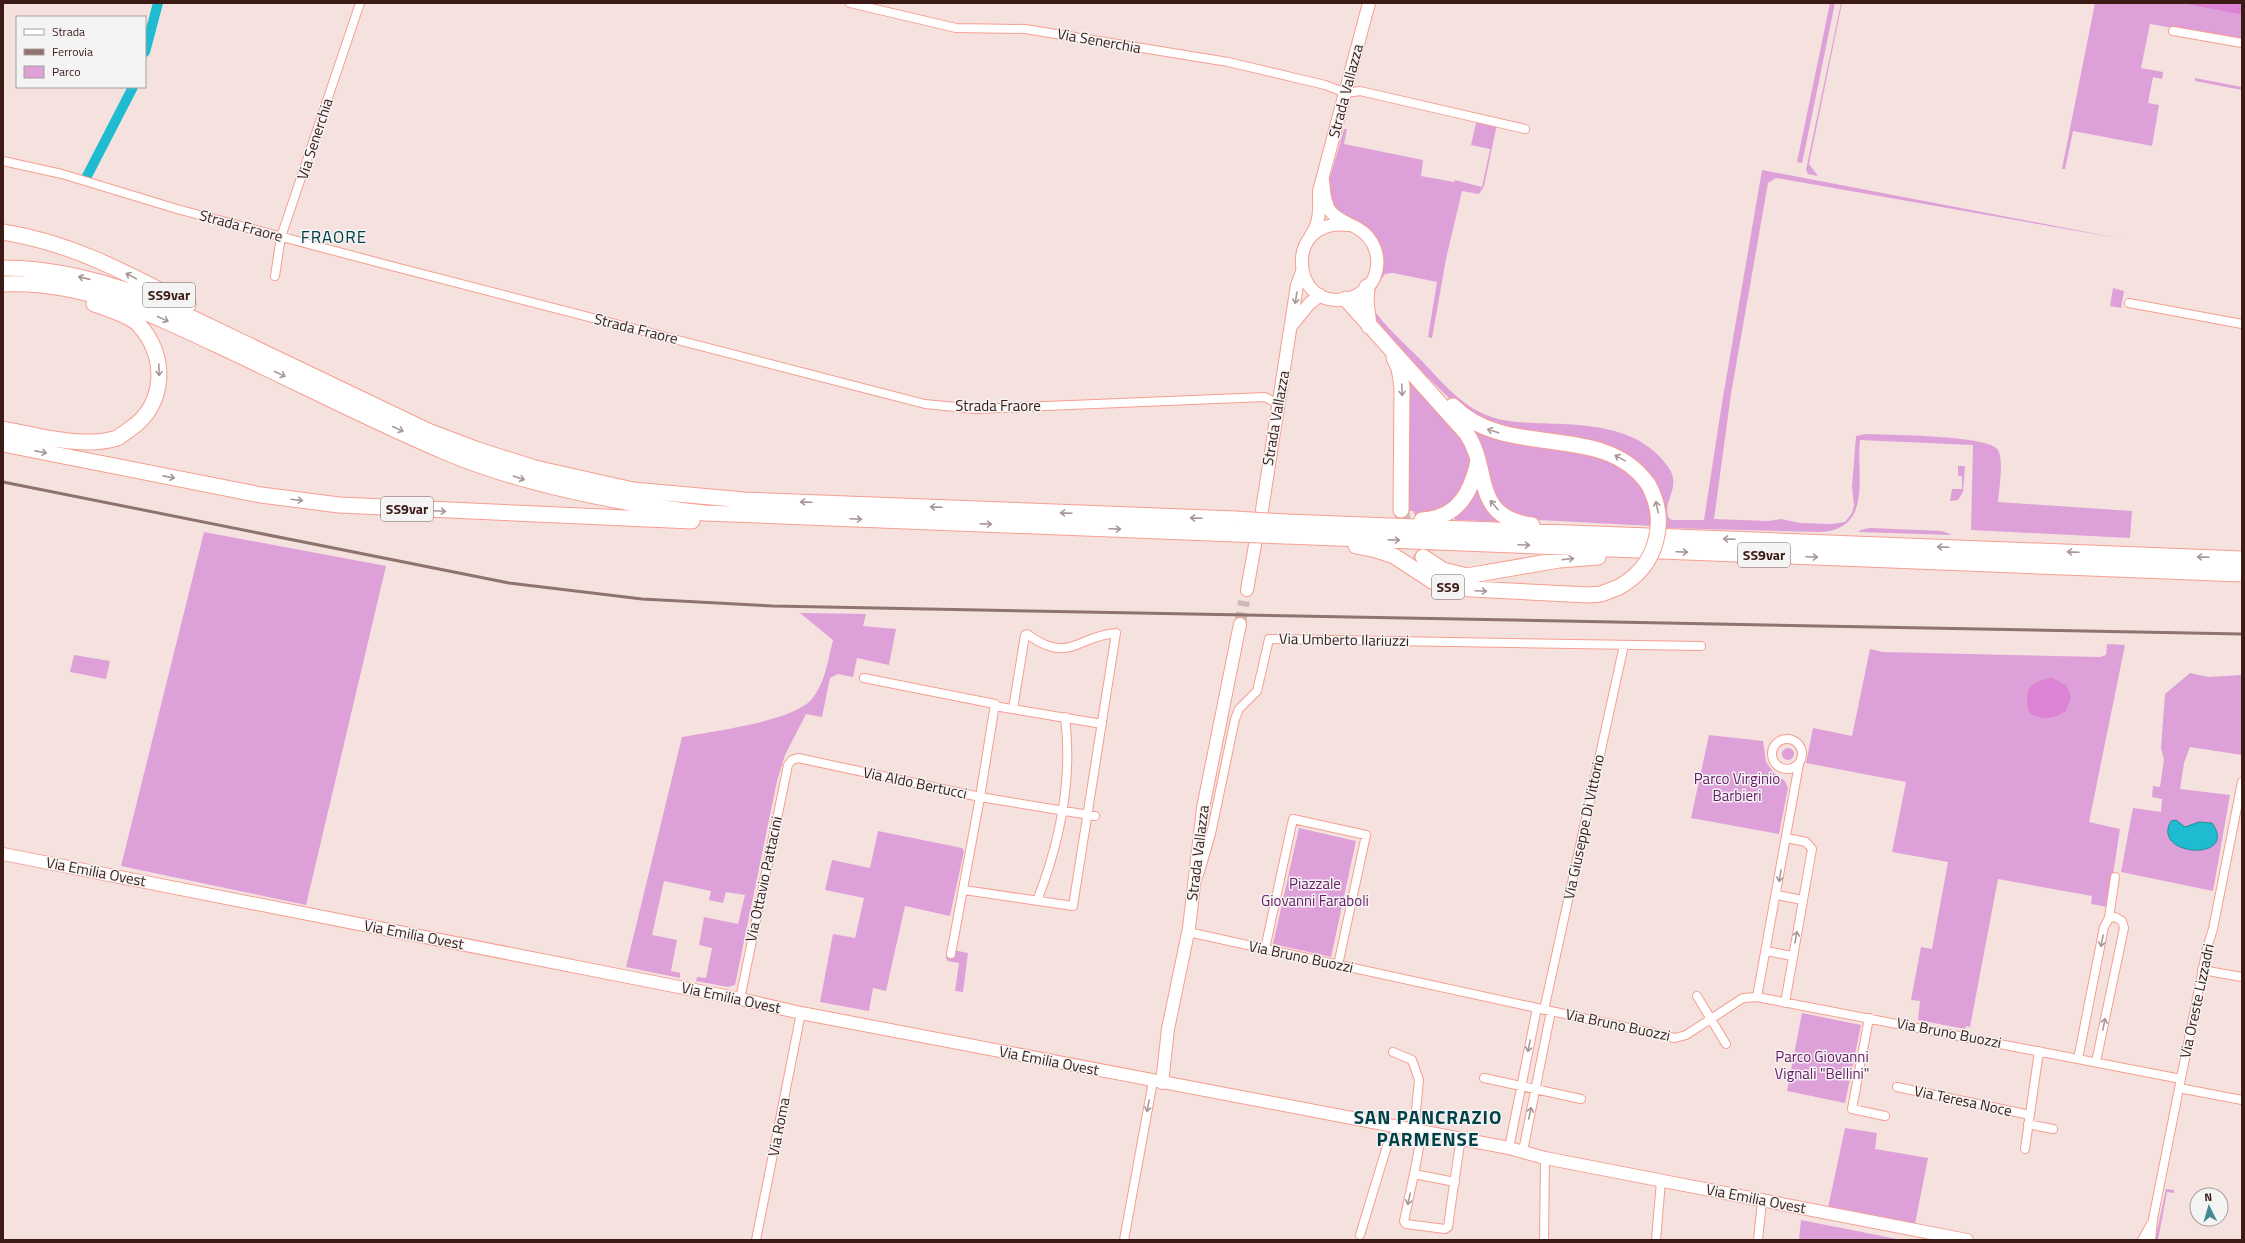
<svg xmlns="http://www.w3.org/2000/svg" width="2245" height="1243" font-family="'Titillium Web',sans-serif">
<rect width="100%" height="100%" fill="#f5e2df"/>
<!-- green -->
<path fill="#dea0d8" d="M1830 3H1835L1805 149 1802 163 1797 162Z
M1841 3H1842L1809 164 1818 176 1808 174 1806 170Z
M2095 3H2180L2242 15V40L2150 24 2141 68 2163 72 2162 79 2153 77 2148 103 2159 105 2152 146 2073 131 2065 169H2062Z
M2195 78 2242 87V90L2195 81Z
M1477 119 1497 124 1484 186 1479 194 1462 191 1446 259 1432 338 1428 337 1437 282 1393 273 1385 274C1376 286 1369 299 1376 313 1389 330 1405 344 1420 359 1441 381 1461 406 1489 416 1504 422 1519 422 1534 423 1583 425 1638 423 1669 468 1682 488 1661 503 1669 518L1672 520H1704L1722 403 1762 170 2123 239 1776 178 1768 183 1731 394 1714 519 1768 521 1781 519 1800 523 1831 524 1845 522 1852 513 1854 505 1852 487 1856 436 1865 434C1885 435 1990 435 1998 450 2004 460 1999 490 1998 502L2132 511 2130 538 1971 530 1973 445 1860 440C1856 475 1873 528 1822 532L1665 528 1642 469 1500 429 1451 400 1397 347 1369 313 1381 258 1338 214 1330 200 1329 181 1344 129H1347L1344 144 1423 160 1421 176 1454 182 1455 180 1482 187 1490 149 1471 145Z
M2113 288 2124 291 2121 308 2110 306Z
M1409 381C1428 402 1480 445 1469 476 1465 486 1459 495 1454 504L1416 517 1413 511H1406L1407 382Z
M1474 429 1587 453 1617 462 1646 492 1653 526 1520 519 1496 501 1473 430Z
M1958 466H1965L1963 492 1958 500 1950 501 1952 489H1962V476H1958Z
M1477 488 1504 522 1455 520 1454 517Z
M1870 528 1942 531 1952 535 1859 532 1860 530Z
M204 532 386 566 306 905 121 866Z
M800 613 866 614 863 626 896 629 889 665 857 658 853 677 838 674 830 678 822 717 806 714 785 755 777 781 735 985 728 987 696 981 697 977 706 978 712 948 699 945 704 917 738 924 745 895 726 892 723 903 709 900 711 891 664 881 652 935 677 940 671 971 680 973V978L626 967 682 737C713 731 790 722 811 700 825 684 828 660 833 640Z
M2107 644 2125 645 2089 822 2120 829 2108 907 2091 904 2092 896 1998 879 1970 1027 1966 1026 1965 1029 1918 1020 1920 1001 1911 1000 1921 947 1932 949 1948 862 1892 852 1906 782 1806 763 1813 728 1852 736 1870 649 1883 652 2100 657 2106 655Z
M74 655 110 661 106 679 70 672Z
M2190 673 2208 677 2242 675V755L2190 747 2184 763 2180 789 2230 795 2213 891 2121 872 2133 808 2161 812 2162 799 2152 797 2153 786 2160 787 2164 760 2161 748 2165 694Z
M1709 735 1763 741 1766 762 1774 773 1785 781 1788 788 1779 834 1691 818Z
M1782 754a6 6 0 1 1 12 0a6 6 0 1 1-12 0Z
M1299 828 1356 841 1331 957 1273 944Z
M878 831 962 848 964 851 950 916 905 906 886 991 873 988 869 1011 820 1002 833 934 855 938 864 898 825 890 832 860 870 868Z
M948 949 968 953 963 992 955 991 959 963 948 961 946 958Z
M1802 1013 1861 1025 1845 1103 1787 1091Z
M1845 1128 1877 1133 1875 1149 1928 1158 1915 1224 1828 1208Z
M2166 1189 2174 1190V1193L2167 1192 2158 1240H2155Z
M1801 1220 1902 1240H1799Z"/>
<!-- forest -->
<path fill="#dc83d5" d="M2180 3H2242V15Z
M2052 678 2066 685 2071 697 2066 711C2052 719 2043 721 2029 713 2024 689 2029 682 2052 678Z"/>
<!-- water -->
<path fill="#1fbbd0" stroke="#288b98" d="M2176 820 2185 827 2199 822 2212 823C2240 862 2150 857 2171 821Z"/>
<g fill="none" stroke-linecap="round" stroke-linejoin="round">
<!-- canal -->
<path stroke="#1fbbd0" stroke-width="10" d="M145 52 158 3
M86 178 133 87"/>
<!-- street-tunnel -->
<path stroke="#d0bab7" stroke-width="8" stroke-dasharray="8 4" stroke-linecap="butt" d="M1387 1146 1392 1131"/>
<!-- secondary-tunnel -->
<path stroke="#d0bab7" stroke-width="12" stroke-dasharray="12 6" stroke-linecap="butt" d="M1240 624 1244 601"/>
<!-- highway-tunnel -->
<path stroke="#d0bab7" stroke-width="15" stroke-dasharray="15 8" stroke-linecap="butt" d="M1401 510 1408 538 1423 557"/>
<!-- street casing -->
<g stroke="#f69e90" stroke-width="10">
<path id="street" d="M850 3 956 28 1025 29 1228 62 1325 85 1346 93 1360 91 1525 129
M2173 31 2242 43
M3 161 62 174 177 209 380 263 925 404 975 409 1265 397 1278 404
M275 276 281 237 360 3
M2129 303 2242 324
M994 706 1102 724
M1772 754a15 15 0 1 1 30 0a15 15 0 1 1-30 0Z
M1199 875 1211 834 1235 719 1239 709 1257 691 1269 639 1701 646
M964 890 1073 906 1116 633C1077 636 1069 665 1027 634L1025 635 1013 709
M1777 895 1802 900
M1037 901C1060 842 1073 780 1065 717
M2109 918 2115 877
M1188 932 1675 1038 1686 1035 1743 998 1757 997 2181 1079
M1265 949 1293 819 1366 835 1338 965
M1766 951 1792 956
M951 954 980 797 1095 816
M2202 970 2242 977
M1697 996 1726 1044
M1757 997 1799 764
M740 999 788 765 792 760 798 758 980 797 995 704 864 678
M1785 1003 1812 849 1806 842 1787 838
M1544 1010 1624 645
M1869 1018 1852 1109 1885 1116
M1393 1052 1412 1060 1419 1080 1414 1130
M2078 1059 2104 927 2109 918 2115 917 2122 921 2124 928 2096 1062
M1484 1078 1581 1099
M1897 1087 2030 1115
M2179 1088 2242 1100
M2028 1124 2053 1129
M1509 1148 1537 1008
M2025 1149 2039 1051
M1523 1151 1551 1011
M1414 1174 1422 1132
M1455 1182 1414 1174 1404 1221 1406 1224 1445 1229 1448 1227C1452 1198 1456 1168 1461 1139
M1360 1235 1387 1146
M756 1240 801 1013
M1124 1240 1153 1081
M1544 1240 1545 1158
M1656 1240 1661 1181
M1758 1240 1762 1201
M2142 1240 2151 1224
M2151 1240 2153 1219 2207 948 2213 929 2242 782"/>
</g>
<!-- secondary casing -->
<g stroke="#f69e90" stroke-width="14">
<path id="secondary" d="M1323 180C1324 190 1324 204 1331 212 1338 220 1348 223 1357 228 1375 238 1382 259 1374 278 1369 289 1357 297 1345 299 1291 310 1283 217 1348 225
M1311 235C1321 222 1319 206 1319 191L1369 3
M1292 325 1309 304 1320 295
M1262 510 1297 285 1302 272
M1247 590 1255 545
M3 854 740 999 801 1013 1509 1148 1545 1158 1967 1240
M1162 1083 1168 1029 1189 928 1203 808 1240 624"/>
</g>
<!-- highway casing -->
<g stroke="#f69e90" stroke-width="17">
<path id="highway" d="M3 232C72 243 127 273 188 305
M3 268C61 268 116 284 169 307L428 431 478 450 535 468 633 490 744 500 1235 519
M3 284C85 280 158 317 230 351 303 385 376 423 450 454 508 478 569 492 631 503 655 507 680 511 705 513L1235 534
M1367 287 1366 301 1369 326
M1346 299 1467 434C1491 470 1471 517 1532 525
M1394 358 1399 368 1402 387 1401 510
M1453 406C1507 461 1603 420 1648 484
M3 429C35 435 85 449 117 438 121 436 126 432 130 429 166 405 168 355 138 324 130 316 106 308 94 304
M3 444 261 495 339 505 692 521
M1422 520C1451 518 1466 502 1474 476 1475 472 1477 469 1477 464
M1286 522 2242 559
M1286 536 2242 574
M1356 546 1376 550 1394 556 1434 582 1452 588 1588 595 1601 594 1619 587
M1423 557 1443 570 1467 576 1559 560 1598 557"/>
</g>
<!-- street -->
<use href="#street" stroke="#fff" stroke-width="8"/>
<!-- secondary -->
<use href="#secondary" stroke="#fff" stroke-width="12"/>
<!-- highway -->
<use href="#highway" stroke="#fff" stroke-width="15"/>
<!-- rail -->
<path stroke="#8e736f" stroke-width="3" d="M3 482 509 583 642 599 773 606 2242 634"/>
<!-- highway-bridge casing -->
<g stroke="#f69e90" stroke-width="17" stroke-linecap="butt">
<path id="highway-bridge" d="M1235 519 1286 522
M1235 534 1286 536
M1619 587C1657 566 1669 521 1648 484"/>
</g>
<!-- highway-bridge -->
<use href="#highway-bridge" stroke="#fff" stroke-width="15"/>
</g>
<!-- one-way arrows -->
<defs><path id="oneway-shaft" d="M-6 0H5M1.5-3L5.5 0L1.5 3" fill="none" stroke-width="1.6" stroke-linecap="round" stroke-linejoin="round"/></defs>
<g stroke="#a79896">
<use href="#oneway-shaft" transform="translate(131 276) rotate(-152)"/>
<use href="#oneway-shaft" transform="translate(84 278) rotate(-167)"/>
<use href="#oneway-shaft" transform="translate(1296 298) rotate(98)"/>
<use href="#oneway-shaft" transform="translate(163 319) rotate(25)"/>
<use href="#oneway-shaft" transform="translate(159 370) rotate(88)"/>
<use href="#oneway-shaft" transform="translate(280 374) rotate(25)"/>
<use href="#oneway-shaft" transform="translate(1402 390) rotate(88)"/>
<use href="#oneway-shaft" transform="translate(398 429) rotate(25)"/>
<use href="#oneway-shaft" transform="translate(1493 431) rotate(-162)"/>
<use href="#oneway-shaft" transform="translate(41 452) rotate(11)"/>
<use href="#oneway-shaft" transform="translate(1620 458) rotate(-151)"/>
<use href="#oneway-shaft" transform="translate(169 477) rotate(11)"/>
<use href="#oneway-shaft" transform="translate(519 478) rotate(19)"/>
<use href="#oneway-shaft" transform="translate(297 500) rotate(7)"/>
<use href="#oneway-shaft" transform="translate(806 502) rotate(-178)"/>
<use href="#oneway-shaft" transform="translate(1494 505) rotate(-131)"/>
<use href="#oneway-shaft" transform="translate(936 507) rotate(-178)"/>
<use href="#oneway-shaft" transform="translate(1657 507) rotate(-102)"/>
<use href="#oneway-shaft" transform="translate(440 511) rotate(3)"/>
<use href="#oneway-shaft" transform="translate(1066 513) rotate(-178)"/>
<use href="#oneway-shaft" transform="translate(1196 518) rotate(-178)"/>
<use href="#oneway-shaft" transform="translate(856 519) rotate(2)"/>
<use href="#oneway-shaft" transform="translate(986 524) rotate(2)"/>
<use href="#oneway-shaft" transform="translate(1115 529) rotate(2)"/>
<use href="#oneway-shaft" transform="translate(1729 539) rotate(-178)"/>
<use href="#oneway-shaft" transform="translate(1394 540) rotate(2)"/>
<use href="#oneway-shaft" transform="translate(1524 545) rotate(2)"/>
<use href="#oneway-shaft" transform="translate(1943 547) rotate(-178)"/>
<use href="#oneway-shaft" transform="translate(1682 552) rotate(2)"/>
<use href="#oneway-shaft" transform="translate(2073 552) rotate(-178)"/>
<use href="#oneway-shaft" transform="translate(1812 557) rotate(2)"/>
<use href="#oneway-shaft" transform="translate(2203 557) rotate(-178)"/>
<use href="#oneway-shaft" transform="translate(1568 559) rotate(-7)"/>
<use href="#oneway-shaft" transform="translate(1481 591) rotate(2)"/>
<use href="#oneway-shaft" transform="translate(1780 876) rotate(100)"/>
<use href="#oneway-shaft" transform="translate(1796 937) rotate(-80)"/>
<use href="#oneway-shaft" transform="translate(2102 941) rotate(101)"/>
<use href="#oneway-shaft" transform="translate(2104 1024) rotate(-79)"/>
<use href="#oneway-shaft" transform="translate(1529 1046) rotate(102)"/>
<use href="#oneway-shaft" transform="translate(1148 1106) rotate(101)"/>
<use href="#oneway-shaft" transform="translate(1530 1113) rotate(-78)"/>
<use href="#oneway-shaft" transform="translate(1409 1199) rotate(102)"/>
</g>
<g text-anchor="middle" stroke-width="3" stroke-linejoin="round" paint-order="stroke">
<!-- shield labels -->
<g fill="#f4f4f4" stroke="#735c59" stroke-width="1">
<rect x="143" y="283" width="52" height="24" rx="3"/>
<rect x="381" y="497" width="52" height="24" rx="3"/>
<rect x="1738" y="543" width="52" height="24" rx="3"/>
<rect x="1432" y="575" width="32" height="24" rx="3"/>
</g>
<g font-size="14" font-weight="bold" fill="#3c1b16">
<text x="169" y="300">SS9var</text>
<text x="407" y="514">SS9var</text>
<text x="1764" y="560">SS9var</text>
<text x="1448" y="592">SS9</text>
</g>
<!-- street labels -->
<g font-size="15" fill="#3c1b16" stroke="#f4f4f4">
<text transform="translate(1099 41) rotate(10)" y="5">Via Senerchia</text>
<text transform="translate(1346 91) rotate(-75)" y="5">Strada Vallazza</text>
<text transform="translate(315 139) rotate(-72)" y="5">Via Senerchia</text>
<text transform="translate(241 226) rotate(15)" y="5">Strada Fraore</text>
<text transform="translate(636 329) rotate(14)" y="5">Strada Fraore</text>
<text x="998" y="411">Strada Fraore</text>
<text transform="translate(1276 418) rotate(-80)" y="5">Strada Vallazza</text>
<text transform="translate(1344 640) rotate(1)" y="5">Via Umberto Ilariuzzi</text>
<text transform="translate(915 783) rotate(12)" y="5">Via Aldo Bertucci</text>
<text transform="translate(1584 827) rotate(-78)" y="5">Via Giuseppe Di Vittorio</text>
<text transform="translate(1198 853) rotate(-83)" y="5">Strada Vallazza</text>
<text transform="translate(96 872) rotate(11)" y="5">Via Emilia Ovest</text>
<text transform="translate(764 879) rotate(-78)" y="5">Via Ottavio Pattacini</text>
<text transform="translate(414 935) rotate(11)" y="5">Via Emilia Ovest</text>
<text transform="translate(1301 957) rotate(12)" y="5">Via Bruno Buozzi</text>
<text transform="translate(731 998) rotate(12)" y="5">Via Emilia Ovest</text>
<text transform="translate(2197 1001) rotate(-78)" y="5">Via Oreste Lizzadri</text>
<text transform="translate(1618 1025) rotate(12)" y="5">Via Bruno Buozzi</text>
<text transform="translate(1949 1033) rotate(11)" y="5">Via Bruno Buozzi</text>
<text transform="translate(1049 1061) rotate(11)" y="5">Via Emilia Ovest</text>
<text transform="translate(1963 1101) rotate(12)" y="5">Via Teresa Noce</text>
<text transform="translate(779 1127) rotate(-79)" y="5">Via Roma</text>
<text transform="translate(1756 1199) rotate(11)" y="5">Via Emilia Ovest</text>
</g>
<!-- park labels -->
<g font-size="15" fill="#691a66" stroke="#f4f4f4">
<text x="1737" y="784">Parco Virginio<tspan x="1737" dy="17">Barbieri</tspan></text>
<text x="1315" y="889">Piazzale<tspan x="1315" dy="17">Giovanni Faraboli</tspan></text>
<text x="1822" y="1062">Parco Giovanni<tspan x="1822" dy="17">Vignali "Bellini"</tspan></text>
</g>
<!-- quarter labels -->
<g font-size="17" letter-spacing="1" fill="#004049" stroke="#f4f4f4">
<text x="334" y="243">FRAORE</text>
</g>
<!-- district labels -->
<g font-size="19" font-weight="bold" letter-spacing="1" fill="#004049" stroke="#f4f4f4">
<text x="1428" y="1124">SAN PANCRAZIO<tspan x="1428" dy="22">PARMENSE</tspan></text>
</g>
</g>
<!-- border -->
<rect width="2245" height="1243" fill="none" stroke="#3c1b16" stroke-width="8"/>
<!-- legend -->
<rect x="16" y="16" width="130" height="72" fill="#f4f4f4" stroke="#aa9d9b"/>
<rect x="24" y="29" width="20" height="6" fill="#ffffff" stroke="#aa9d9b"/>
<text x="52" y="36" font-size="12" fill="#3c1b16">Strada</text>
<rect x="24" y="49" width="20" height="6" fill="#8e736f" stroke="#aa9d9b"/>
<text x="52" y="56" font-size="12" fill="#3c1b16">Ferrovia</text>
<rect x="24" y="66" width="20" height="12" fill="#dea0d8" stroke="#aa9d9b"/>
<text x="52" y="76" font-size="12" fill="#3c1b16">Parco</text>
<!-- north arrow -->
<g transform="translate(2209 1207) rotate(355)"><circle r="19" fill="#f4f4f4" stroke="#aa9d9b"/>
<path d="M0-3L7 15L0 10L-7 15Z" fill="#448a95"/>
<text y="-6" font-size="11" font-weight="bold" text-anchor="middle" fill="#3c1b16">N</text>
</g>
</svg>
